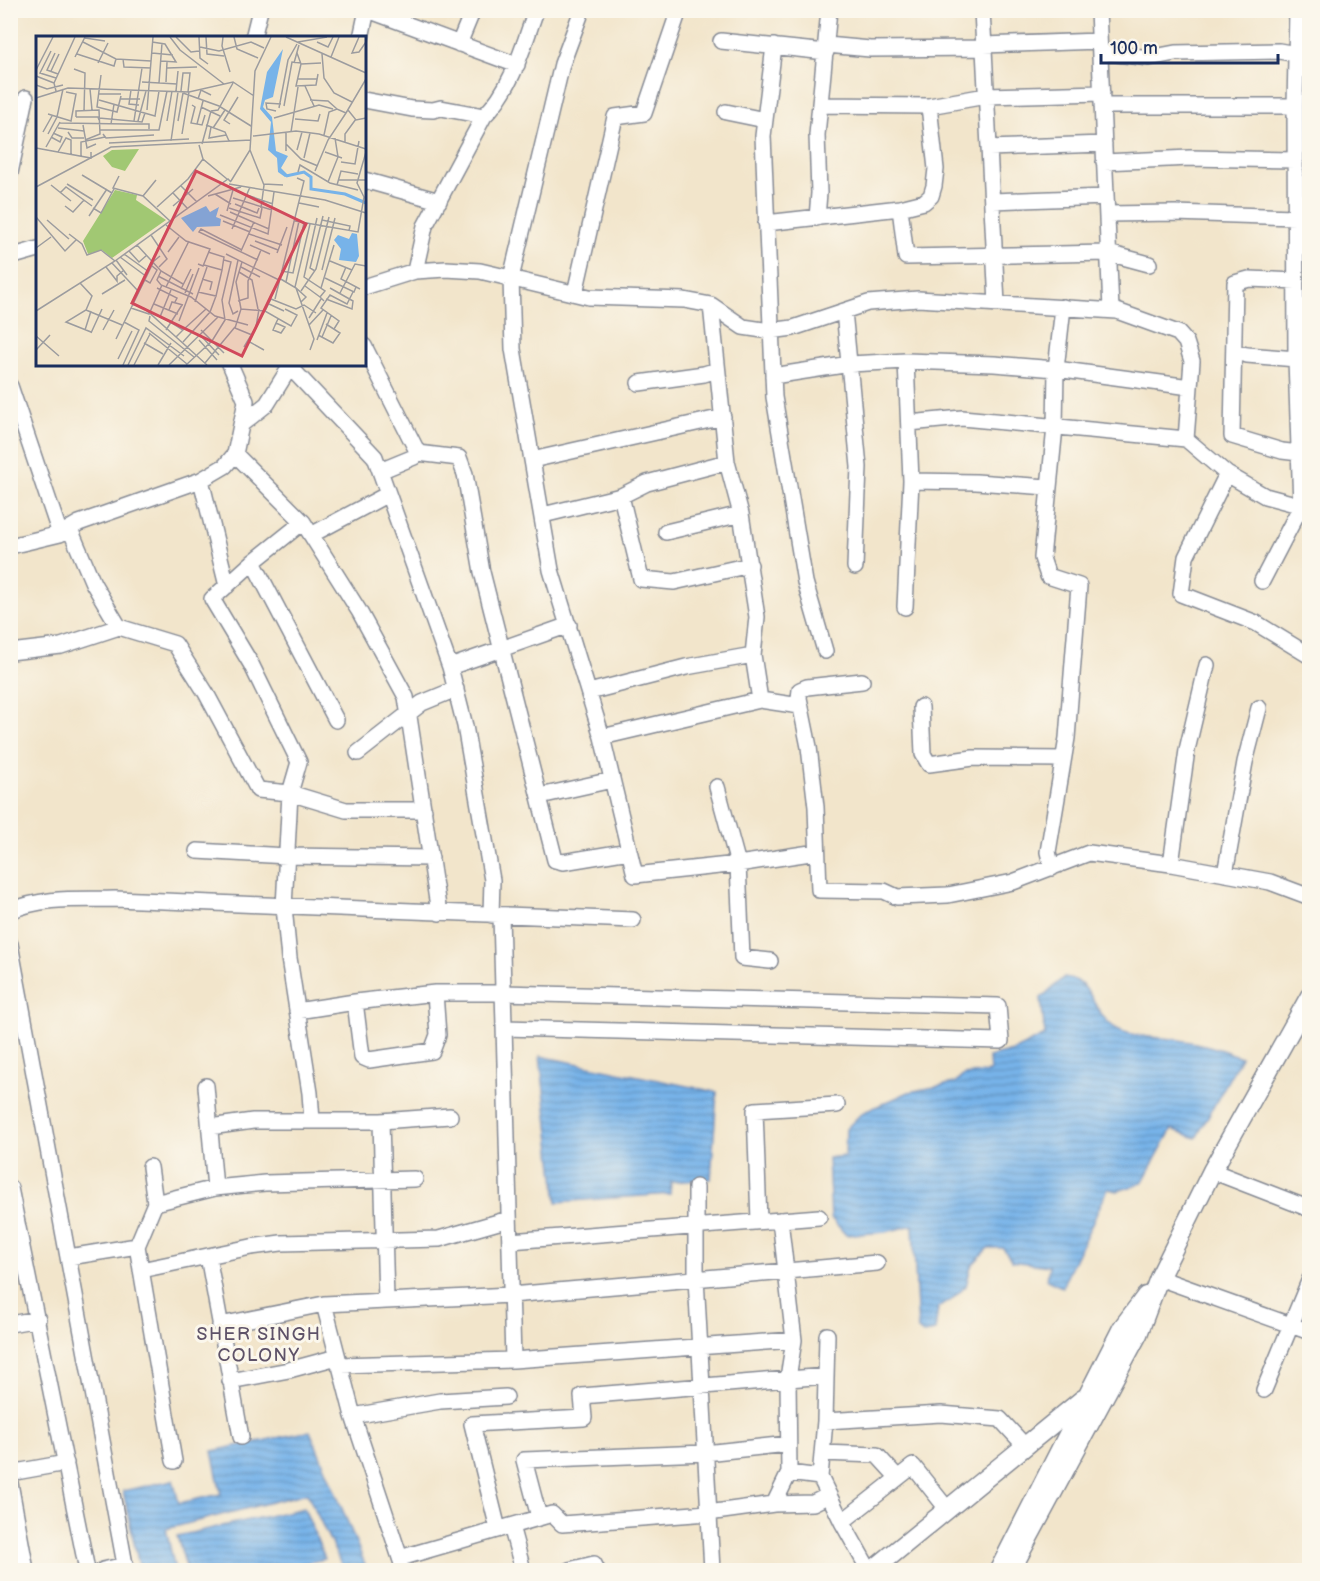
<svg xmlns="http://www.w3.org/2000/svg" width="1320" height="1581" font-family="'Balsamiq Sans',sans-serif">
<defs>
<pattern id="water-rules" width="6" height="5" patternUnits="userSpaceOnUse" patternTransform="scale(1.5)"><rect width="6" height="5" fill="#77b3e9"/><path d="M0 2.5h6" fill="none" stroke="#6192c0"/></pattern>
</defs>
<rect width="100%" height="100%" fill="#fbf7ec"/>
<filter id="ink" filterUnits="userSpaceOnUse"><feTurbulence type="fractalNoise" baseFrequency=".0167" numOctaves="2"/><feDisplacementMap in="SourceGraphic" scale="12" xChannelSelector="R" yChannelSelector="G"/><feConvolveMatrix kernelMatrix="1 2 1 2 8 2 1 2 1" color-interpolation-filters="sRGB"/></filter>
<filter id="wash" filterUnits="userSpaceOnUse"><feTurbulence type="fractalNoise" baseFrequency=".008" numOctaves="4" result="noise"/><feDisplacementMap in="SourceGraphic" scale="24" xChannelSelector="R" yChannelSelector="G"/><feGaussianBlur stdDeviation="1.35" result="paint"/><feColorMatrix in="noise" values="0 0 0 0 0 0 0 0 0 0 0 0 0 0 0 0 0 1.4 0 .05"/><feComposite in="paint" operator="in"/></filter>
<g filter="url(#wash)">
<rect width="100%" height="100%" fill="#f2e5cb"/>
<!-- water -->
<path fill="url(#water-rules)" stroke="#4971a4" stroke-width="1.5" d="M1064 977C1068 978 1073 979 1077 981 1096 993 1096 1019 1119 1030 1137 1038 1159 1037 1179 1040 1200 1043 1221 1049 1241 1057L1196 1138 1172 1129 1142 1183 1118 1191 1108 1189 1062 1287 1047 1280 1049 1266 1012 1261 1003 1248H988L971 1266 966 1286 950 1301 938 1307 935 1331 923 1334 918 1330 913 1225 886 1232 846 1235 831 1218 828 1158 845 1156 846 1129 862 1113 909 1092 955 1083 964 1075 990 1072 989 1057 1013 1051 1045 1035 1041 998Z
M540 1056 717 1092 711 1179 671 1182 670 1194 557 1202Z
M310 1431 367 1569 344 1570 307 1493 166 1529 175 1570H140L123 1491 173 1480 179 1503 221 1494 212 1451Z
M304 1508 325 1559 270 1570H187L177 1536Z"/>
</g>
<g filter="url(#ink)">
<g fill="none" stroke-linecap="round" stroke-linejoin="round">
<!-- minor casing -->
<g stroke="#868a94" stroke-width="18">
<path id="minor" d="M368 10 517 65
M982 10 997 304
M1098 10 1111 310
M253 38 260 10
M361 38 367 10
M721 41 826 52
M459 44 473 10
M827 45 870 49 984 48
M984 45 1099 41
M774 46 763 136 774 397 805 582 825 651
M1100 52 1149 58 1175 53 1279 51 1296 54
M364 100 412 109 433 110 441 108 484 116
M820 105 929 106 986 96 1102 93
M1102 106H1295
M726 112 765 120
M989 148 1104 144
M1104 162 1190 158 1295 160
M10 173 26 98
M364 180 439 201
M992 201 1106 197
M900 208 906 257 1108 253 1149 264
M1107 214 1175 213 1295 217
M817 218 819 193 817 135 829 10
M766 223 900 208 924 202 931 196 934 186 936 169 929 106
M10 257 38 249
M415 271 425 226 484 116C512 89 523 47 536 10
M1296 281 1249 279 1235 283 1232 436 1282 451 1299 453
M364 287 415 271 446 269 480 271 589 297 684 300 711 305 743 327 770 331 793 328 868 303 918 299 1117 311 1178 333 1186 342 1192 361 1186 439
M575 293 615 117 644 113 679 10
M711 305 727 462 741 514 757 617 753 655 760 700
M844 311 859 467 855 567
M364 346 418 453
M1234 352 1247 355 1296 359
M773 376 850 364 906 361 994 364 1056 369 1190 387
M639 383 704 374 717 370
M10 386 60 534
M243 423 267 404 290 367 375 457 450 667 465 726 492 880 491 915
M909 423 962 418 1186 439 1227 474 1265 496 1310 508
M235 454 303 522 359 611 406 697 439 913
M532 460 513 349 511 278 562 64 582 10
M380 471 414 457 418 453 459 458 465 474 482 572 555 860 563 862 629 851
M1227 474 1186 557 1181 594 1256 623 1310 656
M201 480 227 586
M911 481 976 482 1048 487
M621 496 641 579 674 582 750 565
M543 515 621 496 647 483 727 462
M303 522 253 562 212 599 251 664 299 762 290 793 284 907 289 958 310 1093 312 1121
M70 529 93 583 119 627 175 644 206 693 258 790 290 793 346 810H424
M666 532 741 514
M311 535 388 494
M10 546 60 534 79 523 201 480 225 466 235 454 246 401 230 364
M253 562 336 720
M1262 581 1301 506 1296 359 1295 106 1297 10
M905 607 911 481 906 361
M10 652 61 646 119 627
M450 667 569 625
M862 681 807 687 800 690 799 698 809 747 816 807 819 890 884 891 897 897 948 895 1013 882 1089 853 1171 864 1270 882 1310 897
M589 692 686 667 753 655
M800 706 760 700 602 737 635 875 738 864 817 852
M921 707 923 754 929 764 973 758 1063 759
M602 737 551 570 532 460 723 417
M358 753 422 703 456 689
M717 787 738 864 742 958 770 961
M540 796 612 780
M197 851 287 856 431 858
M1171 864 1187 750 1207 665
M1052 868 1048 852 1067 738 1079 586 1048 576 1042 558 1055 427 1056 369 1063 307
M1225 874 1245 762 1259 708
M10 911C45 896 79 900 115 899L633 920
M501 915 513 1360
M10 944 126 1570
M355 1002 362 1057 369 1060 432 1051 438 1035 435 993
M297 1011 355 1002 435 993H503L998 1006 1001 1041 504 1028
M206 1086 215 1188
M381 1121 386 1300
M210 1127 253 1121H381L450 1116
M150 1167 155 1203 137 1246 174 1461
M1212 1171 1310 1209
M696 1187V1278L712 1570
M10 1188 87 1570
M155 1203 215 1188 265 1183 415 1179
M759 1221 755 1110 837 1105
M510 1241 819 1217
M208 1256 241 1437
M69 1257 137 1246
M141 1270 251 1247 281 1243 439 1239 509 1219
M1159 1278 1310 1332
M10 1324 38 1319
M220 1325 324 1304
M827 1335 825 1421 820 1477 842 1522 869 1570
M339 1365 513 1360 794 1340
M230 1381 289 1370 337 1357
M1264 1390 1310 1279
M353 1416 440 1401 506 1397
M825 1421 941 1414 1000 1419 1025 1446
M822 1453 877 1455 898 1478
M10 1473 66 1463
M789 1473 820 1477
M10 1483 26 1570
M774 1504 789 1473 788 1378 794 1340 780 1220
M539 1517 524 1460 705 1453 788 1444
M842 1522 913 1466 948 1510
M511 1526 523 1570
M498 1529 472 1424 584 1418 582 1396 826 1376
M400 1558 552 1514 562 1524 708 1513 774 1504 813 1503 829 1495
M103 1570 125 1565
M404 1570 353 1416 324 1304 511 1295 877 1263
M569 1570 594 1564 597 1570"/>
</g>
<!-- major casing -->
<g stroke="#868a94" stroke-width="21">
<path id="major" d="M873 1570 1083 1399
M999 1570 1122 1328 1146 1296
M1011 1570 1138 1334 1159 1278 1212 1171 1310 996"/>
</g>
<!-- minor -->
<use href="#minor" stroke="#fff" stroke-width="15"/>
<!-- major -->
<use href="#major" stroke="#fff" stroke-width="18"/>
</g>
</g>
<g text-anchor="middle" stroke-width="6" stroke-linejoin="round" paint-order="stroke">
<!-- neighbourhood labels -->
<g font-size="18" letter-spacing="1.5" fill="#5e5268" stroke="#fbf7ec">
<text x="259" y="1340">SHER SINGH<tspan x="259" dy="21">COLONY</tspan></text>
</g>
</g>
<!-- overview -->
<g transform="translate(36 36)">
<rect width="330" height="330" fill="#f2e5cb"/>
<path d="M79 154 101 159 100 164 130 184 76 222 66 214 52 218 47 205Z" fill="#a1c873"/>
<path d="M103 113 89 135 76 131 67 120 76 114Z" fill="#a1c873"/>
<path d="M247 13 237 61 229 64 227 71 236 81 240 115 252 120 245 132 253 140 249 141 242 136 241 122 232 114 235 86 224 73 231 36ZM170 170 174 176 183 171 180 181 185 183 184 190 161 191 157 196 145 182ZM316 197 321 198 323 220 320 226 303 224 305 213 298 204 302 199 313 203Z" fill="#77b3e9"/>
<path fill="none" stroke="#77b3e9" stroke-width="3" d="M250 140 268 136 275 141V153L309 158 330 167"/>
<path fill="none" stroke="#9c9c9f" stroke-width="1.5" d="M134 1 144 14 188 48M140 1 155 16 163 15M163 1 164 22 172 28M170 1 171 18 188 20M187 1 186 10 194 36M198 1 201 13 222 22M250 1 330 37M323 1 316 17 323 16 330 6M49 2 69 5M47 6 80 23 115 25M116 6 129 8 140 26 125 25M262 6 291 1M281 6 292 11 297 1M164 11 183 15 215 6 228 12M15 15 4 37 20 42M19 17 11 34 22 38M116 17 137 19M261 17 265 28 260 50 280 49 282 38M41 18 78 30 80 23M286 18 288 42 298 57 316 66M39 21 49 1M295 21 303 1M87 23 88 31 115 32M62 27 72 7M258 27 263 9M265 28 285 27M131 32 161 31M38 33 49 37 48 75M0 34 17 1M15 35 23 18M65 39 61 71 81 76 85 60M0 40 18 47M261 43H281M106 46 141 48M130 46 131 26M123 47 126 7M0 49 11 53 27 49M269 50 278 70M54 53 56 74M95 54 93 68 103 69M20 55 18 47 39 1M140 55 142 35M145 55 147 37H154L152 56M147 57 183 70 215 90M63 58H85M0 62 32 52 153 56 197 46 218 60M84 63H104M162 63 165 54 175 59M63 64 119 80 123 55M274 64 292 65 301 73M156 69 159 71 155 87 166 89 169 79M248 70 256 26 265 27M165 71 184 80M243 72 252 24 261 8M111 74 117 1M312 74 320 84 330 82M175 75 182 74 197 47M240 75 231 73 230 67 245 68M12 78 35 85 40 58 30 56M40 81V75L63 74 64 98 49 104M40 81H62L63 84M63 82 106 86 109 77M238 82 283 69 297 73M259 83 282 85 284 78M98 85 106 32M102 85 110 55M131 85 136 55M142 85 147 57M24 87 91 88M75 88 78 68M91 88H113V93M161 88 167 65M194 88 188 84 202 61M47 89 51 112 60 108M170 89 189 96 193 105M175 91 173 102 190 99M22 92 48 95M177 92 189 74M64 94H123L131 55M7 96 16 80M32 96 36 102H48M255 96 262 51M12 98 21 81 27 53M67 98 70 102 118 99M146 98 153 56M288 99 293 76 301 73 310 77 330 43M217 100 260 95 283 98 330 113M15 101 24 106 26 101 17 97M135 105 142 56M309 106V98L320 83M73 107 153 103M166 108 175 75M250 108 265 123 282 130M163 109 167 123 191 143M10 111 24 86M0 112 55 122V116M214 114 228 149 225 172M261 114 266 96M250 115V96M22 116 30 102 35 104V119M289 116 306 122M45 120V106L69 101M268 122 274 97M305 126 319 128 323 105M279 135 292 104 310 77M262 136 264 129 294 147 322 154M46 139 76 157M83 140 77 152 107 160 134 185M302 144H330M195 145 214 114 219 35 235 1M292 146 302 121 299 102M31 148 57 164M193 148 289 164 330 177M228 148 247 149M15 149 35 165M301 149 305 135 322 138M145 150 161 166M0 151 75 111 215 104M24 157 30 151 56 170M137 157 152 173M179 158 195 168M211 159 237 168M107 160 120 144M172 160 205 151M197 162 236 174M263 167 283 171M199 168 221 177 223 172M29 170 37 176 48 164M137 170 157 153M121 171 152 143 167 123M57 172 65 177 78 153M193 172 224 182 226 172M191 175 197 154M194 176 233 193M184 179 232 198 238 156M53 180 71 153M0 181 29 215 40 204M281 182 268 241 289 255 284 261 288 265M11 184 33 203M286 184 314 190 313 195M187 185 214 196M259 185 322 196 328 161 321 147 330 116M130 189 150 205 174 213 167 230 162 228M196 193 214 151M33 198 46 208 51 219 65 214 79 225M213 198 246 209M115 199 131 223 123 231M219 205 242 214M101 209 125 235 147 248M214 209 234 218M0 212 15 201M206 214 165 193 163 196 222 224M93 215 103 226 111 219M205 215 218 186M132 216 143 201M241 217 251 191M88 218 113 236M190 218 243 244M84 221 111 241M80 224 91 239M202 224 193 267 197 278 202 275M294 225 316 234M76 227 103 256M168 229 186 234 188 221 172 216M70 231 81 245V240L88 234M205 231 224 241M310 231 305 243 324 253M286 234 299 182M125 235 121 244 125 249 155 261 179 280 212 289M245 235 257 237 268 187M279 235 274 232 287 180M203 236 216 244 222 273M122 240 157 258M243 242 260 252 278 303 274 314M289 242 318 256 320 251M166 243 176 246 174 254M109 244 114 247 121 234 116 230M250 246 263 185M44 247 56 260 50 274 30 286 55 296M269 250 284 261M130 251 153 205M121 252 141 262 139 266M285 252 298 209M145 253 155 233M135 254 124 281 136 287M265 255 280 233 293 181M162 256 180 260 186 234M149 257 157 238M304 257 319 228 330 230M66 258 89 244M239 263 268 145 261 142M290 263 316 273 317 265 294 252M202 265 212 262V245L225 214M159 266 171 231M265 266 270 261 259 251 274 188M231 267 248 275M97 268 109 273 171 329M118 268 142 278M95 272 113 278 126 249M205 273 200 246 206 226M50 274 86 289M133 274 136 266 147 269M0 275 79 225 192 143 195 146M229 275 235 263 260 273 268 269 280 277M114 280 113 285 158 321M273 282 285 263M143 285 163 232M136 287 147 294 140 301M240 287 249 291 245 297 237 294 240 287 242 283M273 289 287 274M298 293 303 285 285 272 294 259 311 268 317 256M49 294 55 275M67 294 78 274M130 294 146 269M147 294 170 273M165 294 188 317M55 297 66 273M113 297 151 328M216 299 199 292 205 273 229 275 255 290 261 279 249 273M282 299 297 307 304 297 290 288M0 300 23 320M166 301 183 319M286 301 295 280M80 303 118 225 124 220M163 304 181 324M281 304 291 277M212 305 228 314M147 306 174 276 180 260M108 307 127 318M208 311 220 291 223 273M0 314 14 299M82 323 96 295M169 327 199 291M87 329 103 294 88 286M92 329 110 292 148 320M98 329 114 298M122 329 135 307M133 329 182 281M150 329 176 305 189 284 186 264 195 226 188 224"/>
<path fill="#d1495b" fill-opacity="0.15" stroke="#d1495b" stroke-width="3" d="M160 135 270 188 206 320 96 267Z"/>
<rect width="330" height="330" fill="none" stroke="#1b2f5e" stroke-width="3"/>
</g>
<!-- margin -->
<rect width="1320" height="1581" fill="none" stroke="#fbf7ec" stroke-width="36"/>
<!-- scale -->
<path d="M1101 54v9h177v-9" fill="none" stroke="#1b2f5e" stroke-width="3"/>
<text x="1110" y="54" font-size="18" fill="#1b2f5e" stroke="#fbf7ec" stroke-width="4.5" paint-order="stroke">100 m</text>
</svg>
